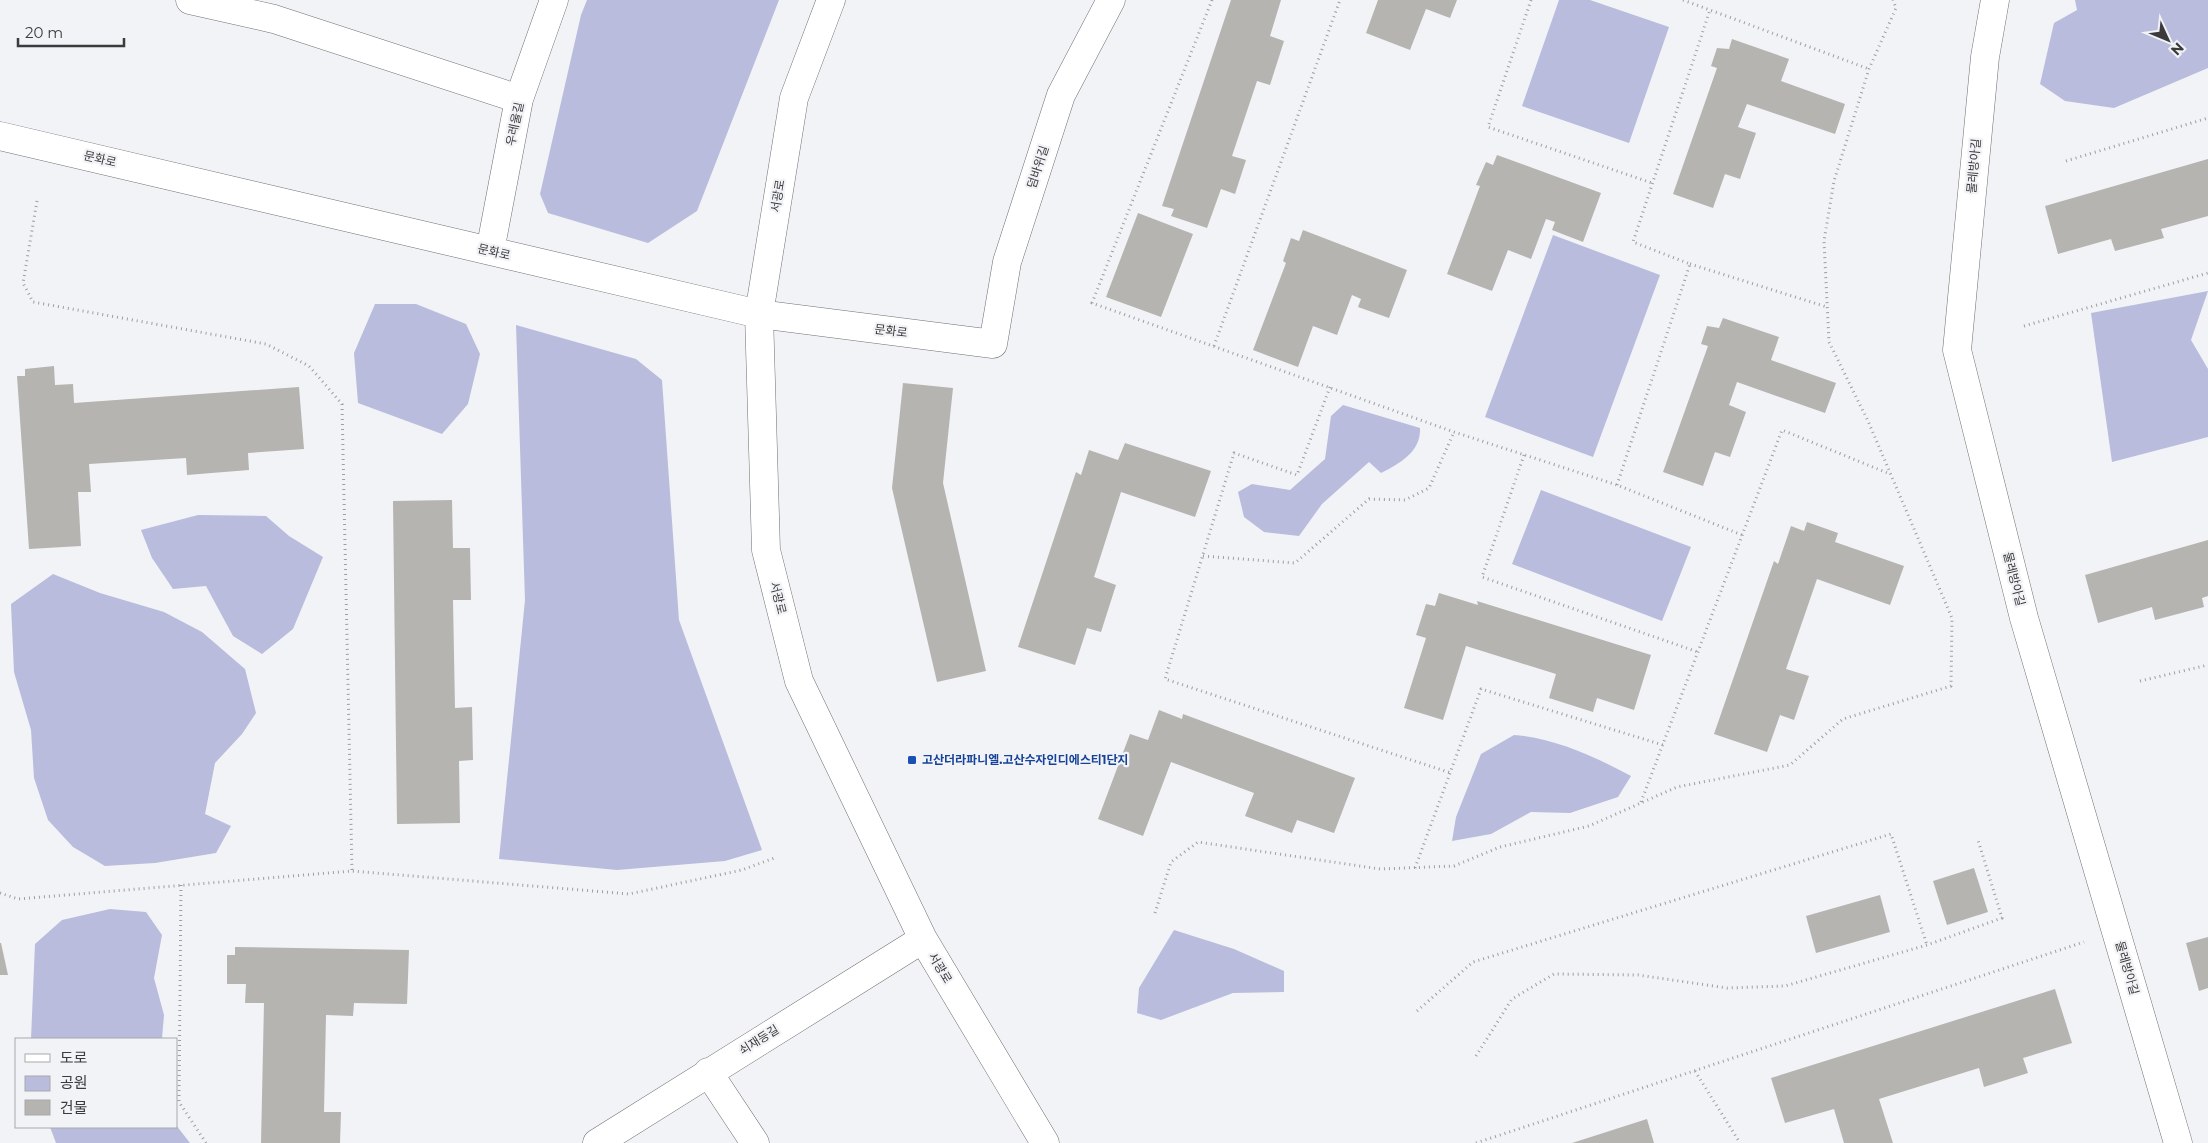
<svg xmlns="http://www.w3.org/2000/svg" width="2208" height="1143" font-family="Montserrat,'Noto Sans KR',sans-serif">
<rect width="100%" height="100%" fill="#f2f3f6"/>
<!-- green -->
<path fill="#b9bcdd" d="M587 0H779L697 211 648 243 548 213 540 194 581 15Z
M1559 0H1590L1669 27 1629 143 1522 106Z
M2075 0H2208V68L2114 108 2065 101 2040 84 2054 23 2077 10Z
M1553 235 1660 275 1593 457 1485 417Z
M2208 291 2191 340 2208 369V437L2112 462 2091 313Z
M375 304H416L466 324 480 354 468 404 442 434 358 403 354 353Z
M516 325 636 359 662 380 679 620 762 850 725 861 617 870 499 859 525 600Z
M1343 405 1420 428C1421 452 1400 463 1381 473L1369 462 1322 504 1299 536 1264 532 1244 517 1238 492 1252 484 1290 490 1325 459 1331 416Z
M1541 490 1691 547 1662 621 1512 564Z
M198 515 266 516 289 536 323 557 293 629 262 654 233 636 206 586 173 589 152 558 141 530Z
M53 574 100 593 164 612 202 632 245 669 256 713 242 734 215 763 205 814 231 826 216 853 155 863 105 866 73 847 48 820 34 778 31 730 14 672 11 604Z
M1514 735C1554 738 1596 757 1631 776L1618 797 1570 813 1531 812 1491 834 1452 841 1456 817 1481 754Z
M110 909 146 912 162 935 154 978 164 1015 162 1039H31L35 944 62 920Z
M1174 930 1234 949 1284 971V992L1233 993 1161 1020 1137 1013 1139 988Z
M176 1125 190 1143H56L50 1127Z"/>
<!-- building -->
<path fill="#b6b4b1" d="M1231 0H1281L1270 36 1284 41 1270 85 1257 81 1232 156 1246 160 1235 194 1221 189 1207 228 1171 216 1174 209 1162 206Z
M1378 0H1457L1450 18 1426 9 1410 50 1366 33Z
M1732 39 1789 59 1781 81 1845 104 1835 134 1747 104 1738 127 1756 133 1740 179 1725 174 1713 208 1673 194 1717 68 1711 66 1717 48 1729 49Z
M1497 155 1601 193 1583 242 1552 230 1555 222 1546 219 1531 259 1508 250 1492 291 1447 274 1480 186 1476 185 1486 162 1493 165Z
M2208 159V216L2161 229 2164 238 2115 251 2111 239 2058 254 2045 206Z
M1138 213 1193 234 1161 317 1106 297Z
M1303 230 1407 270 1389 318 1358 307 1361 299 1352 295 1337 335 1313 326 1298 367 1253 350 1286 263 1283 261 1291 238 1299 241Z
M1723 318 1779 337 1771 360 1836 383 1825 413 1737 382 1729 405 1746 412 1730 457 1715 452 1703 486 1663 472 1708 346 1701 344 1707 326 1719 328Z
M54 366 55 385 73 384 74 403 299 387 304 449 248 453 249 470 187 475 186 458 89 464 91 492H78L81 546 29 549 17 376H25V369Z
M903 383 953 388 943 483 986 671 937 682 892 488Z
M1125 443 1211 471 1195 517 1121 492 1094 577 1116 585 1101 632 1087 628 1075 665 1018 647 1076 472 1081 475 1089 450 1118 460Z
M452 500 453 548H470L471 600H453L455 708 472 707 473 760 459 761 460 823 397 824 393 501Z
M1807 522 1838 533 1835 542 1904 566 1890 605 1817 579 1786 669 1809 676 1794 720 1780 715 1767 752 1714 734 1774 561 1778 564 1791 526 1804 531Z
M2208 540V596L2202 598 2204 607 2155 620 2152 607 2098 623 2085 575Z
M1439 593 1478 605 1477 601 1651 655 1634 710 1597 698 1593 712 1549 698 1556 674 1466 646 1443 720 1404 708 1426 638 1416 635 1426 604 1435 606Z
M1159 710 1182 719 1183 714 1355 778 1334 833 1297 820 1292 833 1245 816 1254 793 1171 762 1143 836 1098 819 1130 734 1148 740Z
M1974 868 1988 912 1947 925 1933 881Z
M1880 895 1890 932 1816 953 1806 916Z
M2208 937V988L2199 991 2186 943Z
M0 943H1L8 975H0Z
M235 947 409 950 407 1004 354 1003 353 1016 326 1015 324 1112H341L340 1143H261L264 1003H245L246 984H227V955H235Z
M2055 989 2072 1043 2023 1058 2028 1073 1984 1087 1979 1068 1879 1099 1893 1143H1844L1834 1109 1785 1123 1771 1078Z
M1647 1119 1654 1143H1572Z"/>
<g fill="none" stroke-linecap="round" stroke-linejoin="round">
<!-- minor casing -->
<g stroke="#6f7073" stroke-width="29">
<path id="minor" d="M190 0 274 19 519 99
M831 0 794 98 759 314 766 550 799 681 923 939 1045 1143
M1995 0 1985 57 1957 350 2024 618 2178 1143
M0 136 759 314 993 344 1007 262 1061 95 1111 0
M490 251 519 99 554 0
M708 1072 755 1143
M597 1143 923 939"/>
</g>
<!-- path -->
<path stroke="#9e9ea0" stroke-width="3" stroke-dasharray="1 4" stroke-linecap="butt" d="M1212 0 1092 303 1454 432 1617 485 1742 535
M1531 0 1488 127 1652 183
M1683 0 1869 69
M2066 161 2208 118
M37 201 23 283 33 302 266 344 309 366 342 404 352 871
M1690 264 1827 307
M2024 326 2208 273
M1214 346 1340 0
M1330 387 1297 475 1234 453 1165 679 1451 773
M1524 455 1482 577 1698 652
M1617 485 1690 264 1633 242 1710 10
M1203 556 1295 563 1369 499 1405 500 1429 488 1454 432
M2140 681 2208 665
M1641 802 1782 430 1890 474
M1415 868 1481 689 1663 745
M181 885 179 1102 206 1143
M0 893 18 899 352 871 629 894 742 870 777 857
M1155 913 1171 862 1198 842 1380 869 1454 866 1500 847 1589 826 1677 787 1790 765 1843 719 1951 686 1952 618 1868 421 1829 342 1824 241 1834 181 1869 69 1896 8 1893 0
M1417 1011 1473 962 1891 834 1927 945
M1476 1056 1512 999 1554 974 1638 975 1727 988 1785 986 1927 945 2002 918 1978 840
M1695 1071 1740 1143
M1476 1143 2084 942"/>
<!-- minor -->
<use href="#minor" stroke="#fff" stroke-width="28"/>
</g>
<!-- markers -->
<rect fill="#1a4fb4" stroke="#f2f3f6" stroke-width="2" x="907" y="755" width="10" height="10" rx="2.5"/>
<g text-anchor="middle" stroke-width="4.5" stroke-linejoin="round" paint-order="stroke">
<!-- street labels -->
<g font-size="12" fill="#3b3b3c" stroke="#f2f3f6">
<text transform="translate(515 124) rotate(-78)" y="4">우레울길</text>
<text transform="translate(100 159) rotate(13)" y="4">문화로</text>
<text transform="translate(1974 166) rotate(-85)" y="4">물레방아길</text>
<text transform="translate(1038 167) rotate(-72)" y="4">덤바위길</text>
<text transform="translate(778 196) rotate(-81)" y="4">서광로</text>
<text transform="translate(494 252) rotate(13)" y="4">문화로</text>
<text transform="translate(891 331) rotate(7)" y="4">문화로</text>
<text transform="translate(2014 579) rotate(76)" y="4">물레방아길</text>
<text transform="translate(778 598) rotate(76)" y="4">서광로</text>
<text transform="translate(940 968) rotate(59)" y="4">서광로</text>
<text transform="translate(2127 968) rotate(74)" y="4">물레방아길</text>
<text transform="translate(759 1040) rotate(-32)" y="4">쇠재등길</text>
</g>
<!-- transit labels -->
<g font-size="12" font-weight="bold" fill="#164399" stroke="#f2f3f6" text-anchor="start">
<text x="922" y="764">고산더라파니엘.고산수자인디에스티1단지</text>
</g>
</g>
<!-- legend -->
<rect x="15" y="1038" width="162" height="90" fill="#f2f3f6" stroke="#a9a9ac"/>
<rect x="25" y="1054" width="25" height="8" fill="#ffffff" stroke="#a9a9ac"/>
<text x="60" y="1063" font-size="15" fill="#3b3b3c">도로</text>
<rect x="25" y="1076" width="25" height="15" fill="#b9bcdd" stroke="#a9a9ac"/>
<text x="60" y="1088" font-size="15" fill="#3b3b3c">공원</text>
<rect x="25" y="1100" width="25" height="15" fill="#b6b4b1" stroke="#a9a9ac"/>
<text x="60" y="1113" font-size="15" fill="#3b3b3c">건물</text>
<!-- north arrow -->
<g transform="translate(2168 40) rotate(134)" stroke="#f2f3f6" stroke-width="4" paint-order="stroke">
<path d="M0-4L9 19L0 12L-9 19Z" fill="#3b3b3c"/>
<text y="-8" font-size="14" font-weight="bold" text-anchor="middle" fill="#3b3b3c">N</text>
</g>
<!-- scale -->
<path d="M18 38v8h106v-8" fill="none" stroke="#3b3b3c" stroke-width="2.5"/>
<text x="25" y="38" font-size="15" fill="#3b3b3c" stroke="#f2f3f6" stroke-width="4" paint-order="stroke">20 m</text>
</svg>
